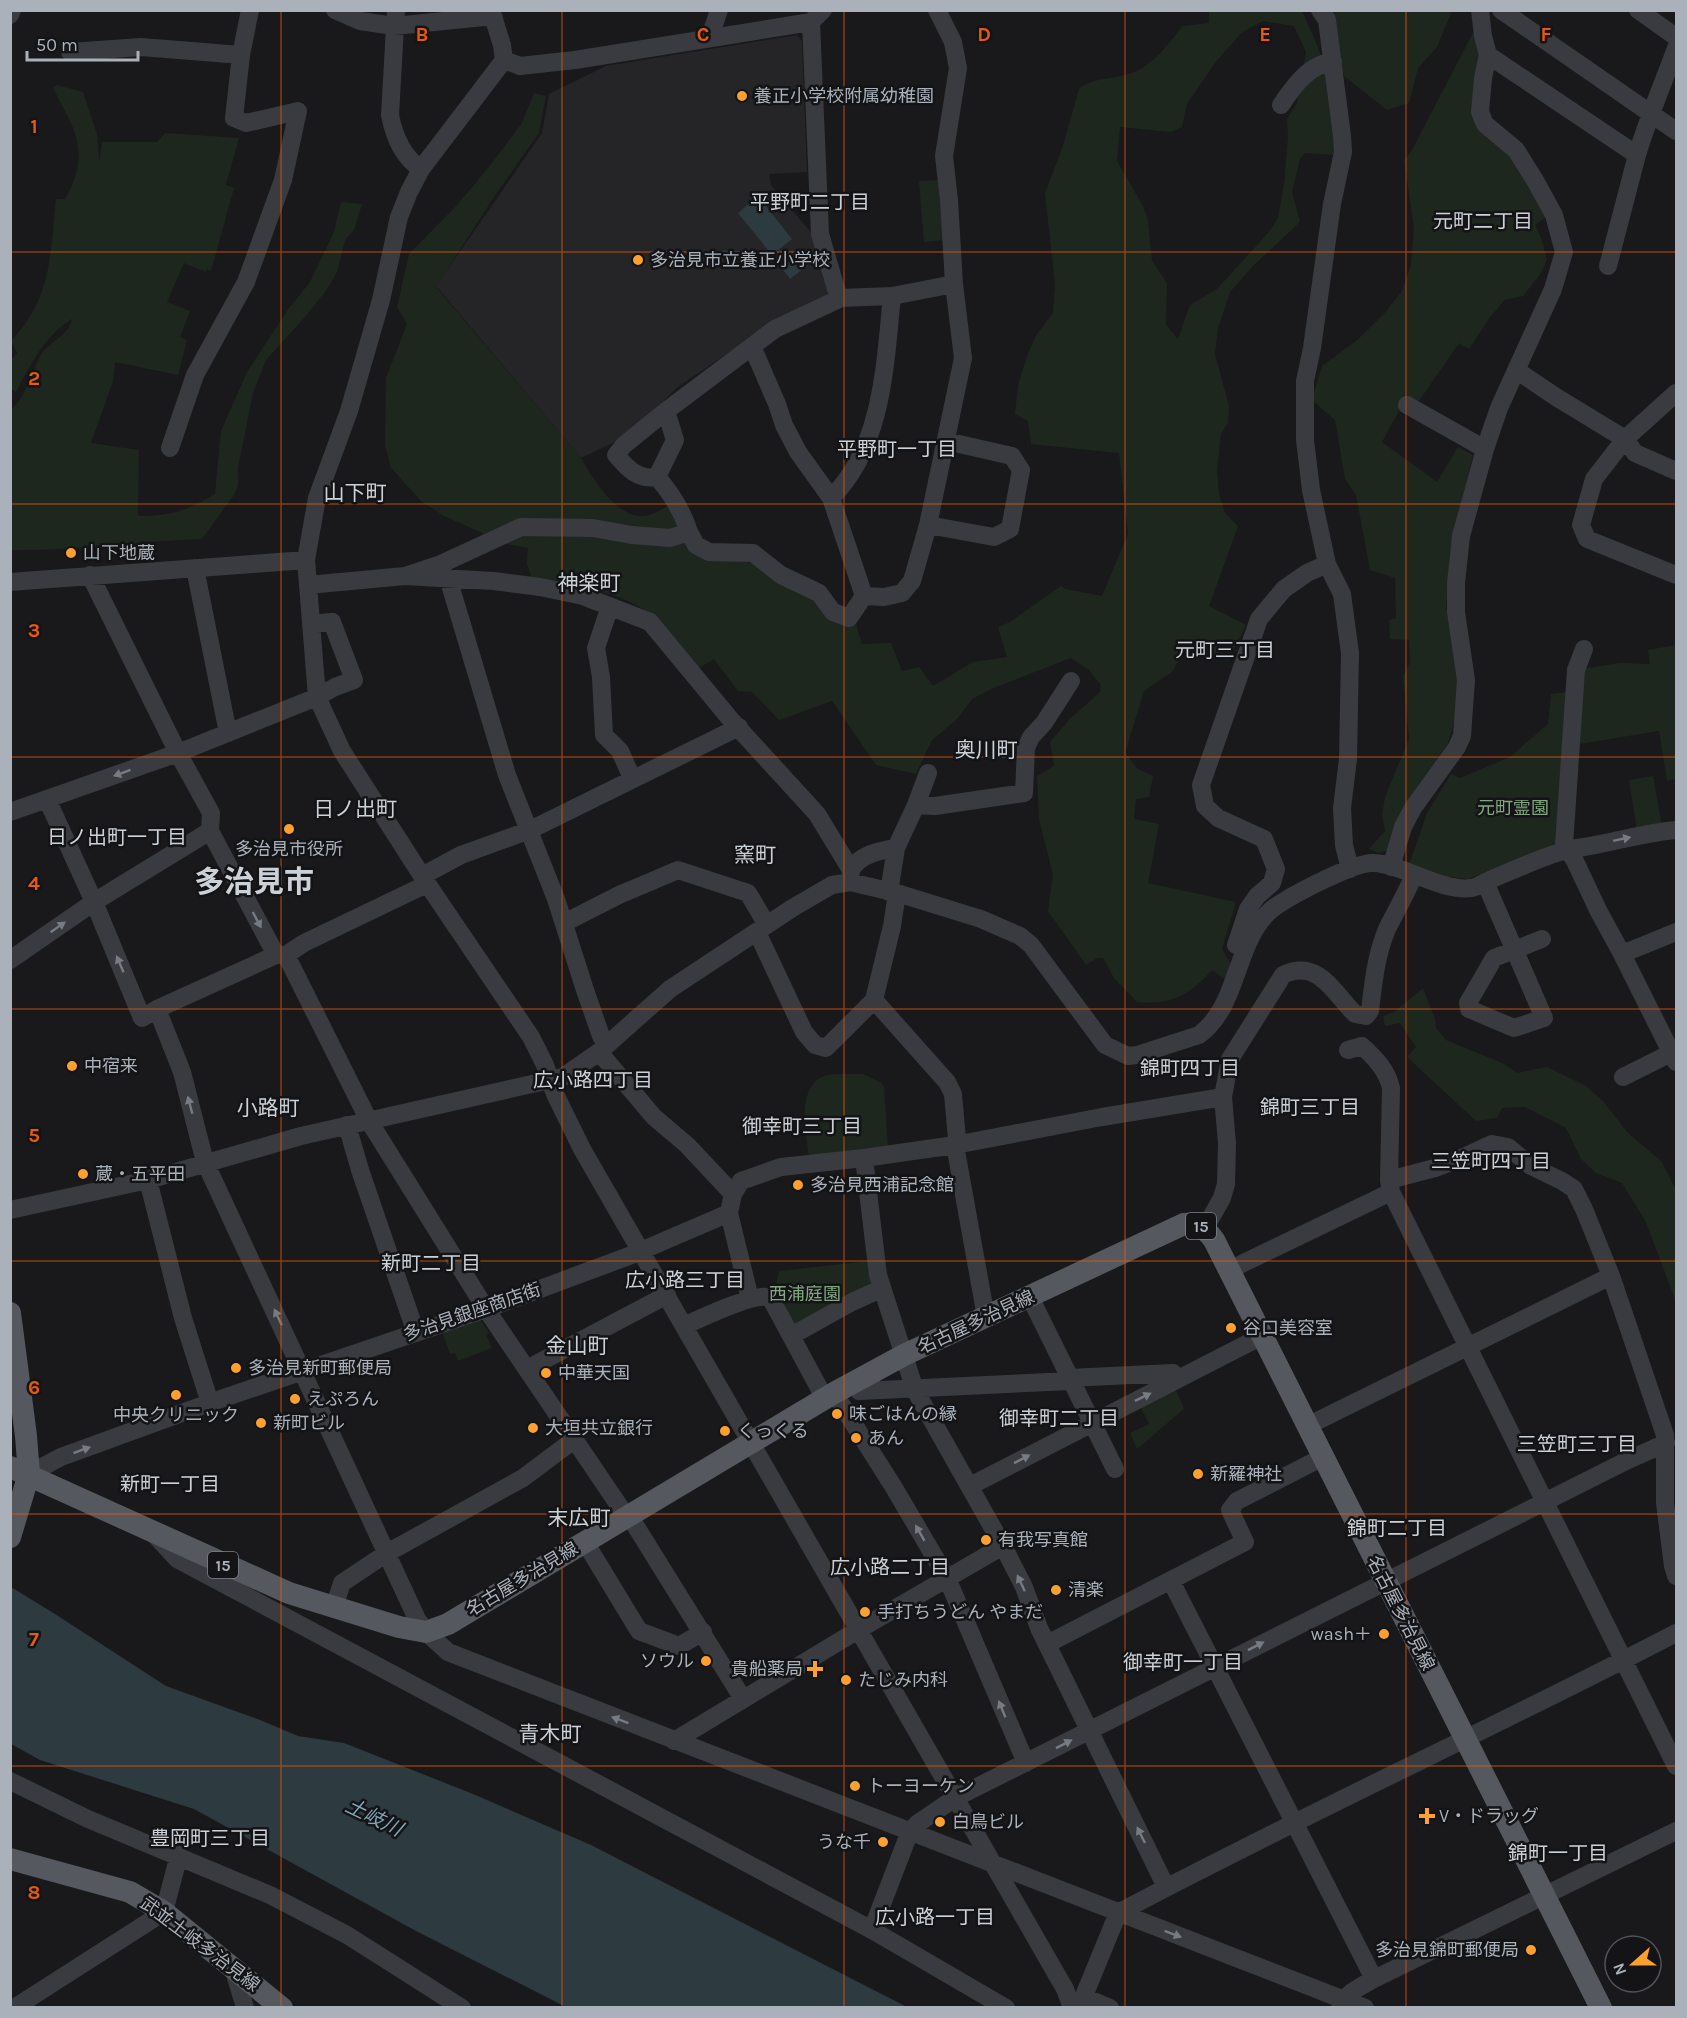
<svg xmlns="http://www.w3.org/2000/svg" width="1687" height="2018" font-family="Karla,'Noto Sans JP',sans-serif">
<rect width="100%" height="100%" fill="#19191b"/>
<!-- built -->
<path fill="#252528" d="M797 35 802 41 807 172 769 174 771 185 813 235 830 285 826 298 746 341 679 386 631 432 621 439 581 458 436 286 542 133 549 94 606 66Z"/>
<!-- green -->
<path fill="#1e271e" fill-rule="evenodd" d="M1451 10V13L1437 47 1418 68 1409 103 1387 110 1344 76 1327 11Z
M1209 11H1302C1307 22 1312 33 1317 45 1329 76 1337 122 1334 155L1305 153 1300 159 1292 192 1300 222 1253 266 1230 292 1218 328 1215 354 1229 406 1228 423 1221 434 1217 470 1219 494 1225 513 1238 526 1209 606 1246 625 1228 661 1192 648 1181 655 1173 671 1144 691 1125 753 1138 769 1153 776 1149 797 1136 799 1134 819 1159 824 1148 883 1236 902 1222 949 1235 971 1229 982 1212 970C1188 996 1172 1005 1137 1002L1114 978 1103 958H1097L1086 965 1048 911 1053 874 1039 819 1037 776 1054 766 1050 742 1070 719 1100 692 1101 685 1088 669 1071 658 996 687 972 699 957 719 932 740 916 774 876 765 832 701 779 720 752 692 738 691 714 659 696 670C683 654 665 627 651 615 622 590 568 585 532 579L527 564 528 548 507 544 444 516 421 501 391 468 385 445 386 378 407 324 397 307 409 254 458 204 492 163 522 123 534 93 546 96 539 133 494 197 436 287 581 458C592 478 618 519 644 516 652 516 663 508 670 505L693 549 755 564 815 599 841 624H856L862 644 891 643 902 671 919 667 933 686 973 662 1007 657 998 627 1010 622 1061 586 1065 589 1102 596 1128 534 1119 453 1031 444 1028 421 1015 414 1018 385 1028 353 1037 334 1053 313 1055 285 1045 193 1062 149 1079 89C1095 76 1116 80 1134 72 1155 63 1169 44 1182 26L1209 23ZM1263 21 1294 26 1306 52 1297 103 1287 119 1288 137 1284 184 1278 218 1269 232 1217 289 1190 305 1178 339 1166 325 1167 283 1152 261 1148 220 1143 206 1117 161 1120 127 1171 132 1182 127 1187 104 1215 63 1241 33Z
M1477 25 1481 50 1477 106 1513 153 1548 215 1535 225 1541 238 1547 259 1541 273 1523 296 1505 300 1490 317 1469 349 1459 343 1419 401 1407 396 1382 442 1437 482 1458 447 1473 455 1450 550 1446 608 1459 675 1454 722 1448 743 1419 784 1401 814 1389 850 1378 853 1369 849 1385 831 1382 815 1385 797 1409 739 1403 676 1410 662 1409 640 1390 639 1389 620 1396 618 1395 578 1370 570 1356 495 1345 479 1335 420 1312 400 1322 366 1356 341 1383 315 1402 291 1411 265 1414 227 1404 160 1412 150Z
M57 85 83 92 97 134 99 161 102 142H157L165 133 239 138 226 185 234 188 211 271 207 269 206 272 184 263 167 302 190 311 180 337 187 340 178 375 115 362 113 381 91 443 139 450 138 514 140 516C171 516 189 510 215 494L221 431 247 372 289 308 310 282 334 232 341 202 362 204 354 230 345 240 337 272 328 288 305 317 266 360 253 393 238 468V485L234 495 202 539C138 541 76 551 12 550L10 534 11 410C27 397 31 371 42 353 51 341 70 334 72 319 45 335 31 364 16 392L11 389V360L17 353 11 341C52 298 50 255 56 199H65C70 192 72 185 75 177 87 143 68 118 53 88Z
M940 180 945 240 924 242 919 181Z
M1676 645V779L1667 781 1659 731 1567 746 1560 839 1554 844 1468 879 1443 876 1409 865 1427 813 1451 774 1460 778 1510 757 1548 724 1551 694 1577 691 1581 669 1620 663 1650 664 1648 650Z
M1653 776 1662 826 1637 830 1629 780Z
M1423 988 1435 1019 1436 1028 1446 1040 1502 1063 1517 1073 1547 1067 1586 1086 1604 1102 1627 1132 1662 1162 1676 1190V1302L1646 1222 1622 1183 1596 1173 1581 1159 1566 1128 1525 1107 1502 1108 1497 1118 1476 1121 1407 1057 1416 1047 1400 1023 1385 1026 1383 1016 1394 1012Z
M863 1074 882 1083 884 1087 888 1150 809 1159C807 1135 796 1093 820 1078 830 1072 851 1074 863 1074Z
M869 1261 874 1286 793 1328 775 1290 779 1271Z
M479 1318 489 1333 486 1335 492 1348 458 1361 455 1353 450 1354 442 1331Z
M1175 1388 1184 1409 1137 1449 1130 1433 1149 1424 1140 1406Z"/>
<!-- water -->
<path fill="#2d3a40" d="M758 196 792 239 772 255 738 213Z
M800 249 811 263 790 279 780 266Z
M11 1587 55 1614 166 1686 260 1720 298 1736 344 1743 473 1794 591 1845 907 2007H566L416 1931 194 1809 40 1760 11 1744Z"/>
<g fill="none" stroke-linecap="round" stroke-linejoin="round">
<!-- minor -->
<path stroke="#393b40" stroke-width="18" d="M335 10 360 21 394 26 484 17 494 18
M396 10 390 115C394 136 403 157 421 169
M491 10 502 45 504 60 421 169 409 192 399 217 381 300 349 411 317 498 306 560 317 697 342 751 422 876 531 1037 545 1065 555 1094 582 1149 1065 1989 1072 2008
M1320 10 1327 20 1342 136 1343 152 1332 204 1312 348 1305 381V440L1311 490 1327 564 1342 594 1350 653 1348 759 1342 808 1344 845 1350 869
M1501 10 1676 131
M1638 10 1676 37
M10 15 12 10
M811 22 820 234 839 299
M710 37 719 10
M70 52 141 47 241 55
M1488 55 1637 155C1648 118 1663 84 1676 48
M504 60 520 66 575 60 811 22 823 10
M1281 105C1293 87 1310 63 1333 62
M1608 266 1637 155
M752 346 777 404 784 425 798 452 831 498 864 596
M1516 370 1556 397 1625 439 1635 453 1676 471
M1676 393 1625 439 1594 479 1581 525 1587 539 1676 575
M1407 405 1485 449
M170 448 195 375 246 282 283 180 298 111 246 123 234 118 241 55 250 10
M657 477C638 480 628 469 616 455L624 445 666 411
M831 498C883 447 885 364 892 296
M928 525 994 537 1010 529 1021 470 1012 456 946 441
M689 532 696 545 709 552 753 553 781 575 819 593 833 612 849 618 864 596
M195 568 228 733
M90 575 178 753 211 813 210 831 276 955
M405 576 441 564 521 527 593 528 632 535 670 538 689 532C682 510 672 494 657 477L675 440 666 411 775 329 841 298 892 296 954 284
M448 578 507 775 556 899 585 990 601 1036 607 1044
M10 582 306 560
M308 585 405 576 494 581 540 587 583 596 650 622 731 720 817 814 851 870 850 882
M864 596 884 597 902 593 912 581 928 525 963 358 954 284 949 200 944 156 958 68 953 42 937 10
M610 606 596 648 601 677 604 735 620 751 632 778
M1584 649 1576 670 1564 845 1574 859 1599 912 1622 954 1676 1062
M47 799 94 902 142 1018 157 1009 276 955H286L304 943 427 884
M916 805 935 806 1024 793 1026 748 1031 737 1044 723 1071 681
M10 812 178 753 317 697 335 687 354 680 332 622 311 624
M1391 867 1403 827 1413 808 1457 747 1462 736 1466 680 1456 612V583L1461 536 1485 449 1499 408 1553 289 1564 252 1554 215 1536 182 1516 150 1485 124 1480 112 1483 78 1488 55 1483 36 1480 10
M851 870C860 854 879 851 896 848
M422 876 461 855 530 830 739 727
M1485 882 1544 1018 1514 1028 1469 1009 1468 1003 1494 958 1542 939
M889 892 896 848 916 805 928 773
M897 893 892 926 874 1000 947 1082 953 1094 957 1139 955 1145 986 1317
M564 923 619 895 678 870 748 893 767 925
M757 932 804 1032 815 1045 826 1048 874 1000
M1236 945 1248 909 1257 896 1272 883 1276 869 1264 839 1218 818 1205 806 1201 785 1259 619 1284 589 1307 573 1327 564
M1622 954 1676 932
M286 955 369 1121 486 1309 620 1507 635 1525 743 1699
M10 960 94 902 210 831
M157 1009 182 1072 205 1162 417 1619 426 1632 448 1652 1365 2008
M1348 1050 1362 1046C1375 1058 1387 1070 1391 1088L1389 1180 1391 1192 1676 1766
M599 1052 654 1117 687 1145 733 1194
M1623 1077 1671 1053
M347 1125 360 1170 416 1333
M864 1158 878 1275 915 1390 1003 1546 1024 1587 1039 1628 1166 1887
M148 1180 183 1318 210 1403
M1389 1180 1435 1168 1464 1157 1492 1144 1508 1147 1531 1166 1562 1181 1574 1189 1584 1209 1611 1276 1665 1435V1503L1673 1566 1676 1576
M10 1210 148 1180 301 1136 563 1077 599 1052 670 989 794 907 832 885 850 882 897 893 981 919 1020 936 1031 945 1105 1045 1128 1056 1137 1055 1199 1035C1240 1005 1234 942 1271 910 1286 898 1355 861 1374 863 1403 864 1441 892 1471 888 1478 887 1485 882 1492 879 1514 870 1537 859 1560 852 1573 848 1587 847 1600 844 1626 839 1651 832 1676 830
M729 1213 750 1299
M1205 1228 1222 1198 1226 1184 1227 1143 1223 1097 1230 1059 1283 975C1318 958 1334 993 1355 1014L1366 1016 1370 1011C1373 984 1376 955 1387 929 1396 911 1406 894 1414 875
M1229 1270 1391 1192
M1030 1297 1115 1469
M684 1326C701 1318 754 1293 770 1297L825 1399
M791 1336 852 1302 881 1289
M527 1369 667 1295
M1069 1378 1173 1373
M859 1391 1070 1381
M834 1393 893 1486 947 1578 1026 1763
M1307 1426 1611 1276
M29 1474 61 1457 212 1402 486 1309 629 1256 729 1213 733 1194 741 1181 781 1167 864 1158 955 1145 1102 1117 1223 1097
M970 1486 1262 1336
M154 1534 177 1559 872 1930 1006 2008
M585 1542 639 1631 679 1646 703 1632
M1171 1581 1374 1979
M334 1607 342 1583 387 1553 523 1478 575 1439
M1047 1644 1245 1542 1230 1510 1237 1501 1323 1457
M674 1741 858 1630 1003 1546
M10 1781 88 1819 270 1895 347 1935 462 2008
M872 1930 910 1831 917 1824 955 1798 1628 1460 1666 1443
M233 1967 245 2008
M1084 1997 1110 2008
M1340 2007C1347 1992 1360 1987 1374 1979L1676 1831
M14 2008 164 1912 179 1855
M1079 2008 1118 1913C1302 1815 1492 1729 1676 1633"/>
<!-- major -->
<path stroke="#55595f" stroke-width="22" d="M10 1313 26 1436 29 1474 10 1537
M10 1467 289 1593 399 1627 426 1632 448 1624 834 1393 904 1355 1184 1224C1199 1222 1205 1228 1214 1240L1601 2008
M10 1859 130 1892 164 1912 282 2008"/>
</g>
<!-- one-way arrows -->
<defs><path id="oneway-solid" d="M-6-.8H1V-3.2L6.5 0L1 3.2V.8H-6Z" transform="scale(1.5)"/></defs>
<g fill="#777c84">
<use href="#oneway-solid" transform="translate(122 773) rotate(160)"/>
<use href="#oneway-solid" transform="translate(1622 839) rotate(-12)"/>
<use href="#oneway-solid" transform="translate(257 920) rotate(62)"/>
<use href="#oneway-solid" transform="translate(58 927) rotate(-35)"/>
<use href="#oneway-solid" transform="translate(120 964) rotate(-113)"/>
<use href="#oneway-solid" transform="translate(190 1105) rotate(-105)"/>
<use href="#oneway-solid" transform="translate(278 1317) rotate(-115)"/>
<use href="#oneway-solid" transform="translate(1143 1397) rotate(-26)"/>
<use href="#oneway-solid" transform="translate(82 1450) rotate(-20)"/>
<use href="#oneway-solid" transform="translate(1022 1459) rotate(-27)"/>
<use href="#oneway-solid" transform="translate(920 1533) rotate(-120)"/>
<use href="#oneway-solid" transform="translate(1021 1583) rotate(-115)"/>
<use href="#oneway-solid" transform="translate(1256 1646) rotate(-27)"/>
<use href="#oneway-solid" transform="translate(1002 1709) rotate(-112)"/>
<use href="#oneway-solid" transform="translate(620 1720) rotate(-159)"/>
<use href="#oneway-solid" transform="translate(1064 1744) rotate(-27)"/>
<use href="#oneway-solid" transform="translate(1141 1835) rotate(-116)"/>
<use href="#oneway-solid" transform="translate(1173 1934) rotate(21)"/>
</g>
<!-- grid -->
<path fill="none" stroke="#e8590c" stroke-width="1.5" stroke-opacity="0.55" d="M281 10V2008M562 10V2008M844 10V2008M1125 10V2008M1406 10V2008M10 252H1676M10 504H1676M10 757H1676M10 1009H1676M10 1261H1676M10 1514H1676M10 1766H1676"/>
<!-- markers -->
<g fill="#fca02f" stroke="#141416" stroke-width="2">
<circle cx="742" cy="96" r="6"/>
<circle cx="638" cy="260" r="6"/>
<circle cx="71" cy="553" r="6"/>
<circle cx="289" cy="829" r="6"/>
<circle cx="72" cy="1066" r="6"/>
<circle cx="83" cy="1174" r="6"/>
<circle cx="798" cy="1185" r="6"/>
<circle cx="1231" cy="1328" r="6"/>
<circle cx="236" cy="1368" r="6"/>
<circle cx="546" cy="1373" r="6"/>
<circle cx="176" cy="1395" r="6"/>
<circle cx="295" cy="1399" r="6"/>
<circle cx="837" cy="1414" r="6"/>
<circle cx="261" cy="1423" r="6"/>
<circle cx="533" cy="1428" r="6"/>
<circle cx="725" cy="1431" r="6"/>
<circle cx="856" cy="1438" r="6"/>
<circle cx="1198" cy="1474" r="6"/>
<circle cx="986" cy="1540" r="6"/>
<circle cx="1056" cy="1590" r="6"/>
<circle cx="865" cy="1612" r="6"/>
<circle cx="1384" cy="1634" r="6"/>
<circle cx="706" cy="1661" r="6"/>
<path d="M812 1660h6v6h6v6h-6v6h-6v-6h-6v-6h6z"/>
<circle cx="846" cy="1680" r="6"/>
<circle cx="855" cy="1786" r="6"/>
<path d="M1424 1807h6v6h6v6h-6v6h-6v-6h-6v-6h6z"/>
<circle cx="940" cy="1822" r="6"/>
<circle cx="883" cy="1842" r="6"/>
<circle cx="1531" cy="1950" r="6"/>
</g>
<g text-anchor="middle" stroke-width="5" stroke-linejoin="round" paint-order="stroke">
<!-- shield labels -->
<g fill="#141416" stroke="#7d828a" stroke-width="1.5">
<rect x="1186" y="1213" width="30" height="26" rx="4.5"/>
<rect x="208" y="1552" width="30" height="26" rx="4.5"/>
</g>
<g font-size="16" font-weight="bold" fill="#aab1bb">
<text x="1201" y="1232">15</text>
<text x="223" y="1571">15</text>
</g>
<!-- poi labels -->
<g font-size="18" fill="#aab1bb" stroke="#141416" text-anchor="start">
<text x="754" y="102">養正小学校附属幼稚園</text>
<text x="650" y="266">多治見市立養正小学校</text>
<text x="83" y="559">山下地蔵</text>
<text x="289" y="855" text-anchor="middle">多治見市役所</text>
<text x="84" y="1072">中宿来</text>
<text x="95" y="1180">蔵・五平田</text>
<text x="810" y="1191">多治見西浦記念館</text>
<text x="1243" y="1334">谷口美容室</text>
<text x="248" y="1374">多治見新町郵便局</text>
<text x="558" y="1379">中華天国</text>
<text x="307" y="1405">えぷろん</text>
<text x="849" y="1420">味ごはんの縁</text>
<text x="176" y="1421" text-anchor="middle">中央クリニック</text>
<text x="273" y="1429">新町ビル</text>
<text x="545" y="1434">大垣共立銀行</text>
<text x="737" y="1437">くっくる</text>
<text x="868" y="1444">あん</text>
<text x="1210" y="1480">新羅神社</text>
<text x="998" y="1546">有我写真館</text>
<text x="1068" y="1596">清楽</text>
<text x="877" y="1618">手打ちうどん やまだ</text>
<text x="1372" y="1640" text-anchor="end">wash＋</text>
<text x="694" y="1667" text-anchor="end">ソウル</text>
<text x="803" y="1675" text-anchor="end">貴船薬局</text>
<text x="858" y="1686">たじみ内科</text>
<text x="867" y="1792">トーヨーケン</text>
<text x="1439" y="1822">V・ドラッグ</text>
<text x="952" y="1828">白鳥ビル</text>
<text x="871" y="1848" text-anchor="end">うな千</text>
<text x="1519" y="1956" text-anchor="end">多治見錦町郵便局</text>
</g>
<!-- park labels -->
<g font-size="18" fill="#82a780" stroke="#141416">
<text x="1513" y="814">元町霊園</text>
<text x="805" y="1300">西浦庭園</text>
</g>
<!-- street labels -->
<g font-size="18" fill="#aab1bb" stroke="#141416">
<text transform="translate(472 1312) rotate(-19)" y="6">多治見銀座商店街</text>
<text transform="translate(976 1322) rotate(-25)" y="6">名古屋多治見線</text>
<text transform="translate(522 1579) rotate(-31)" y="6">名古屋多治見線</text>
<text transform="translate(1401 1613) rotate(63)" y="6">名古屋多治見線</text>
<text transform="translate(200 1944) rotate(37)" y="6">武並土岐多治見線</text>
</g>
<!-- neighbourhood labels -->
<g font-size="20" fill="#ccd0d7" stroke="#141416">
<text x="810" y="209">平野町二丁目</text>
<text x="1483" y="228">元町二丁目</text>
<text x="897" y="456">平野町一丁目</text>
<text x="1225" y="657">元町三丁目</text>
<text x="117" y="844">日ノ出町一丁目</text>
<text x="1190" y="1075">錦町四丁目</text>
<text x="593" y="1087">広小路四丁目</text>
<text x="1310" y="1114">錦町三丁目</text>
<text x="802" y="1133">御幸町三丁目</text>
<text x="1491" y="1168">三笠町四丁目</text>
<text x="431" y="1270">新町二丁目</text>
<text x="685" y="1287">広小路三丁目</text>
<text x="1059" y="1425">御幸町二丁目</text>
<text x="1577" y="1451">三笠町三丁目</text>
<text x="170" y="1491">新町一丁目</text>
<text x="1397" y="1535">錦町二丁目</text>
<text x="890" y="1574">広小路二丁目</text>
<text x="1183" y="1669">御幸町一丁目</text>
<text x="210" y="1845">豊岡町三丁目</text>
<text x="1558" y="1860">錦町一丁目</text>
<text x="935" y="1924">広小路一丁目</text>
</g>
<!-- water labels -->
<g font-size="20" font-style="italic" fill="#80a4b8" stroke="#141416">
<text transform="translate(374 1817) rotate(26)" y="7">土岐川</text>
</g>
<!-- quarter labels -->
<g font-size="21" fill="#ccd0d7" stroke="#141416">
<text x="355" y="500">山下町</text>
<text x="589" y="590">神楽町</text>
<text x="986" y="757">奥川町</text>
<text x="355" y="816">日ノ出町</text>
<text x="755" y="862">窯町</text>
<text x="268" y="1115">小路町</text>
<text x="577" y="1353">金山町</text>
<text x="579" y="1525">末広町</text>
<text x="550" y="1741">青木町</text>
</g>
<!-- town labels -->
<g font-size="30" font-weight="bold" fill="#ccd0d7" stroke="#141416">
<text x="254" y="892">多治見市</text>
</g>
</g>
<g font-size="20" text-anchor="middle" font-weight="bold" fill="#e8590c" stroke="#141416" stroke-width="5" stroke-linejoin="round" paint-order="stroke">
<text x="422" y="41">B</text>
<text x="703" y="41">C</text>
<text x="984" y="41">D</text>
<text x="1265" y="41">E</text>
<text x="1546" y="41">F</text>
<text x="34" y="133">1</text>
<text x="34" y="385">2</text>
<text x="34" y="637">3</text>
<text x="34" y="890">4</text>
<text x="34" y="1142">5</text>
<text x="34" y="1394">6</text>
<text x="34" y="1646">7</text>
<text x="34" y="1899">8</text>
</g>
<!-- border -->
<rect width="1687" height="2018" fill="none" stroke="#aab1bb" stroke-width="24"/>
<!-- north arrow -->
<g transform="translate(1633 1964) rotate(249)"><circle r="28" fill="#141416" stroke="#505358" stroke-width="1.5"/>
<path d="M0-4.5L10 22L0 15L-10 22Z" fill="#fca02f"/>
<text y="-9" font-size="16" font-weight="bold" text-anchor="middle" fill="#aab1bb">N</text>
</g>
<!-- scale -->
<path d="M27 51v9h111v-9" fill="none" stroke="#aab1bb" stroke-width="3"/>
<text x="36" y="51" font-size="18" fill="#aab1bb" stroke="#141416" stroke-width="4.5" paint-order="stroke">50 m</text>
</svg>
